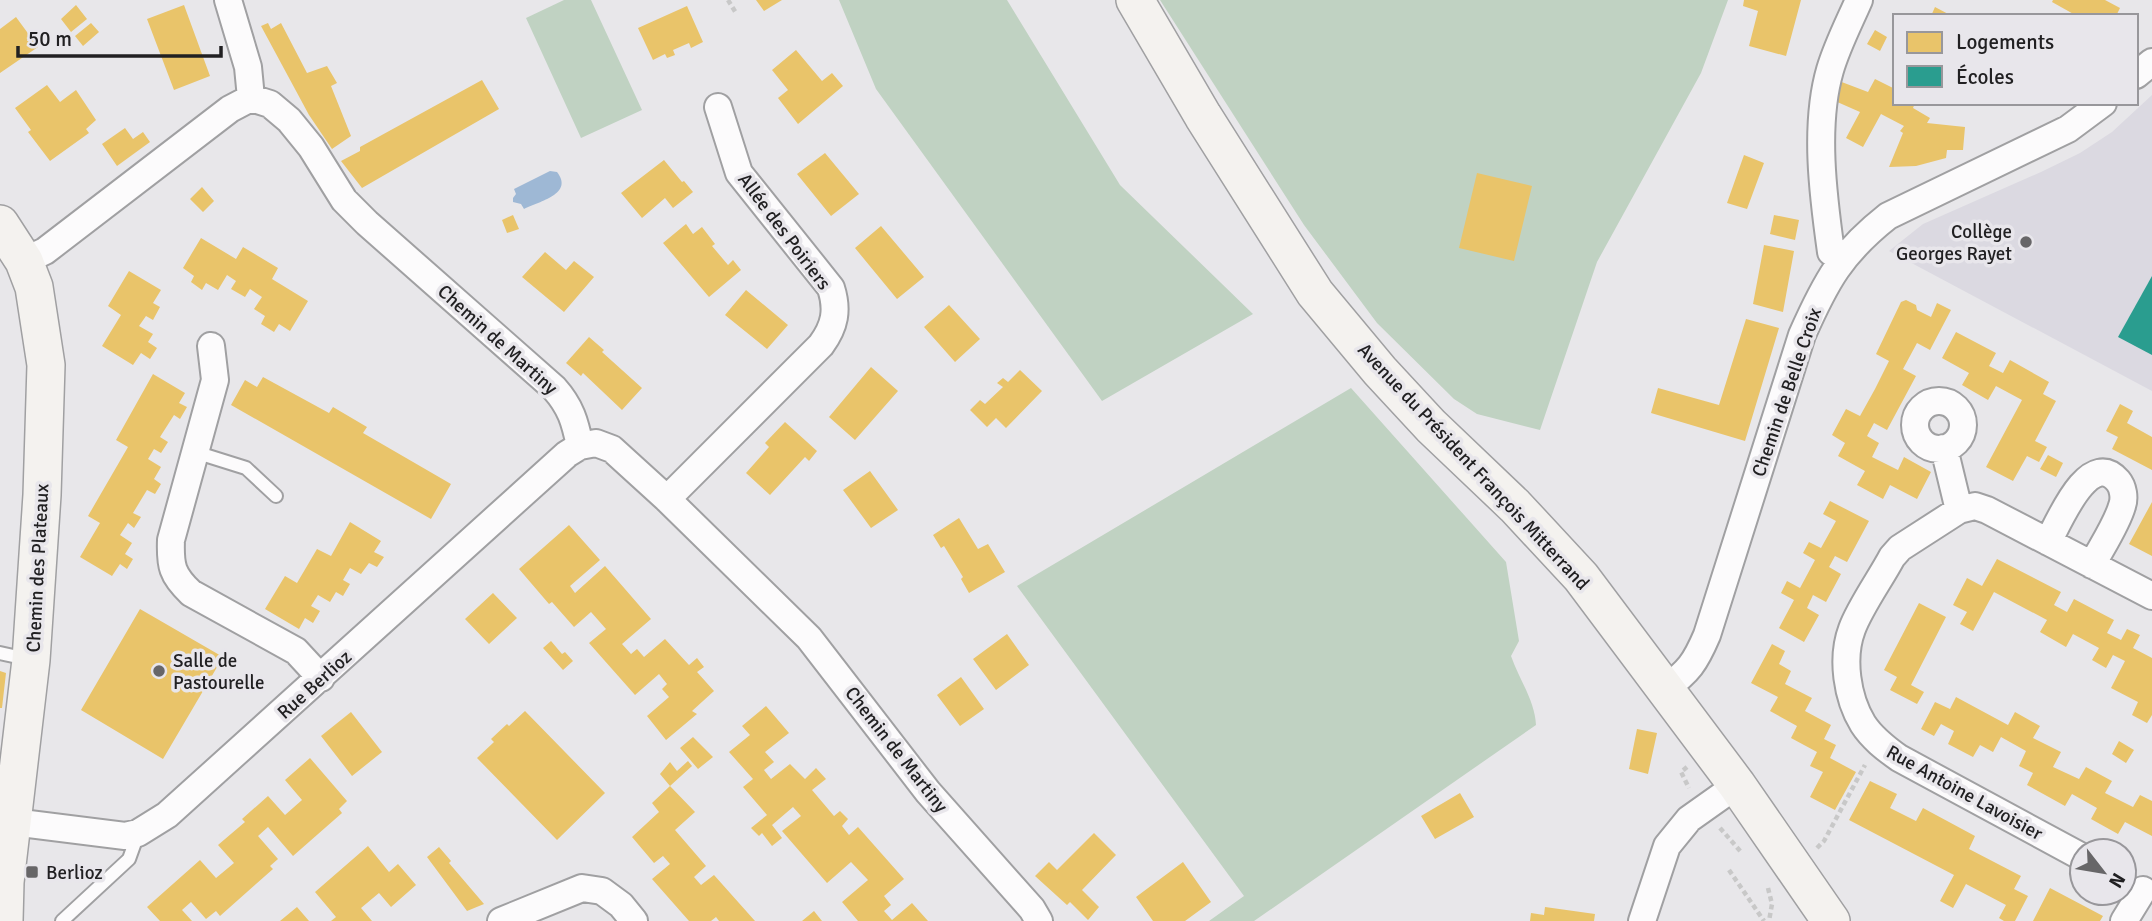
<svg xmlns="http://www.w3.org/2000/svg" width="2152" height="921" font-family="Signika,sans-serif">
<rect width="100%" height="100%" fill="#e8e7ea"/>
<!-- built -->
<path fill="#dbd9e1" d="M2152 95V391L1889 251 1923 224 2041 172 2080 153 2112 132Z"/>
<!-- green -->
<path fill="#c0d2c2" d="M564 0H591L642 110 581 138 526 18Z
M839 0H1007L1120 185 1253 314 1102 401 876 89Z
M1160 0H1728L1701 73 1597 262 1540 430 1477 414 1454 399 1377 323 1304 225Z
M1351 388 1506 562 1519 641 1511 656C1519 679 1535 701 1536 725L1254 921H1209L1244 896 1017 586Z"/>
<!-- water -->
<path fill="#9eb8d5" d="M550 171 557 172C574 194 540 201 524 209L521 204 513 202V198L516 194 514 189Z"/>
<!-- homes -->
<path fill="#e9c46a" d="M756 0H782L764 11Z
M1744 0H1801L1786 56 1749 46 1758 11 1743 6Z
M2053 0H2105L2120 8 2116 16H2077L2052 2Z
M76 5 87 19 71 32 61 19Z
M184 5 210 76 174 90 147 19Z
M687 6 703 42 691 48 689 43 673 50 675 55 667 58 665 54 653 60 638 28Z
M1935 7 1952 16H1931Z
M16 17 38 47 0 73V29Z
M91 23 99 32 83 46 75 36Z
M268 23 271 29 281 23 307 73 327 66 337 83 331 86 351 136 332 149 309 115 261 26Z
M1875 30 1887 37 1880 51 1867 44Z
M796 50 822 81 832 73 843 86 798 124 778 98 788 90 772 70Z
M1875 79 1895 89V103H1915L1913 108 1930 118 1927 123 1965 127 1963 150H1947L1946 158 1916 166 1889 167 1903 133 1900 131 1904 126 1881 114 1863 147 1846 138 1860 112 1835 101 1839 81 1868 92Z
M482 80 499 109 362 188 341 161 360 151V147Z
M47 85 60 102 76 90 96 120 86 129 89 133 50 161 28 132 31 130 15 108Z
M125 128 133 139 143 132 150 142 117 166 102 144Z
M825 153 859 194 831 216 797 174Z
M1744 155 1764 163 1747 209 1727 203Z
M664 160 682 182 684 181 693 192 673 208 665 198 642 218 621 193Z
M1477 173 1532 186 1514 261 1459 248Z
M202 187 214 201 203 212 190 199Z
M513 215 519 229 507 233 502 220Z
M1774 215 1799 220 1795 240 1770 234Z
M686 224 693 234 702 227 715 244 712 246 728 265 733 260 741 270 709 297 663 243Z
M881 226 924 277 897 299 855 248Z
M201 238 236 259 243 247 278 268 272 279 308 301 290 331 279 324 274 332 261 324 265 316 254 309 262 297 250 289 245 297 231 289 236 281 227 275 218 290 206 283 202 290 191 282 194 276 183 268Z
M1764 245 1794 251 1783 312 1753 304Z
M545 252 566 270 574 261 594 277 564 312 522 277Z
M129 271 161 290 153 303 160 307 153 320 146 316 139 326 153 334 148 342 157 348 150 359 141 353 133 365 102 346 121 315 108 306Z
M746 290 788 325 767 349 725 315Z
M1906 300 1916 305 1917 310 1931 317 1937 303 1951 310 1930 350 1917 343 1903 369 1916 376 1887 430 1874 423 1867 436 1879 443 1872 457 1898 470 1904 457 1931 472 1917 499 1890 485 1883 499 1857 485 1865 471 1838 456 1845 443 1832 435 1846 409 1860 416 1875 389 1889 361 1876 354 1901 302Z
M949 305 980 339 955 362 924 327Z
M1746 319 1779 328 1745 441 1651 413 1658 388 1719 405Z
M1956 332 1996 353 1989 366 2003 373 2010 360 2049 382 2043 394 2056 401 2035 441 2047 447 2039 462 2027 456 2013 481 1986 467 2022 400 1996 386 1988 400 1962 385 1969 373 1942 358Z
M589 337 604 350 602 352 642 388 622 410 583 373 581 376 566 363Z
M871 367 898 391 855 440 829 417Z
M1020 370 1042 391 1006 428 996 418 987 427 970 410 980 400 985 404 1003 387 997 383 1003 378 1008 382Z
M153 374 185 393 179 403 187 407 180 419 174 415 160 437 168 442 161 453 154 449 148 459 161 467 154 479 161 484 155 494 147 490 133 513 141 517 134 528 128 523 120 535 132 543 125 554 133 559 127 569 120 564 112 576 80 557 100 523 88 516 128 447 116 440Z
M263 377 329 413 333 407 367 427 363 433 451 484 431 519 231 405 245 380 257 387Z
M2120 404 2133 411 2127 423 2152 437V470L2112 449 2118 437 2106 431Z
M785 422 817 451 809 461 805 457 770 495 746 473 769 447 765 443Z
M2048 455 2063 463 2056 477 2040 469Z
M870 471 898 510 871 528 843 490Z
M1830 501 1869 521 1847 562 1835 556 1829 567 1841 574 1826 602 1813 595 1807 608 1819 615 1804 642 1779 628 1794 600 1781 593 1787 581 1800 588 1815 560 1803 553 1809 542 1821 548 1836 521 1823 514Z
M2152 502V556L2129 544Z
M959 518 978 549 988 544 1005 572 969 593 961 579 963 577 944 546 941 548 933 535Z
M350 522 381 541 374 552 384 557 377 567 369 563 361 574 350 568 343 580 350 584 343 596 336 592 330 602 318 595 311 606 320 611 313 623 305 618 299 629 265 609 285 576 297 583 317 549 331 556Z
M569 525 600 560 570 586 575 593 605 566 651 619 622 644 631 654 637 649 644 657 665 639 689 665 697 658 704 667 697 672 714 691 692 711 697 714 666 740 647 716 669 697 662 689 667 684 659 674 635 695 589 643 606 629 591 612 574 627 552 602 549 604 519 569Z
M1997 559 2061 592 2054 605 2067 612 2074 599 2114 620 2107 633 2121 640 2127 629 2140 635 2133 648 2152 658V715L2147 723 2132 715 2138 702 2111 688 2125 661 2113 655 2106 668 2092 660 2099 648 2073 634 2066 647 2040 632 2047 620 1994 592 1973 631 1960 624 1967 612 1953 605 1967 578 1982 586Z
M493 593 517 618 489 644 465 619Z
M1919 603 1946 617 1911 685 1924 692 1917 704 1890 690 1897 677 1884 670Z
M140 609 223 657 163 759 81 710Z
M1007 634 1029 665 996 690 973 659Z
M551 641 562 654 565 652 573 661 563 670 543 648Z
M1772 644 1785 651 1779 664 1791 671 1785 684 1812 698 1805 711 1831 725 1824 739 1836 745 1830 758 1856 772 1835 810 1810 797 1823 772 1810 766 1817 752 1791 738 1797 726 1770 711 1778 697 1751 683Z
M0 671 6 673 2 708H0Z
M961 677 984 709 960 726 937 695Z
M1956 697 2008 725 2015 712 2040 726 2033 738 2061 752 2053 767 2079 779 2086 767 2112 781 2105 793 2133 807 2140 795 2152 801V836L2125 822 2118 834 2091 819 2097 808 2072 794 2065 806 2027 785 2033 773 2019 766 2026 751 2001 737 1993 752 1980 745 1973 757 1948 744 1954 731 1941 724 1934 736 1921 729 1935 702 1950 709Z
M766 706 789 733 765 752 774 762 764 770 771 779 790 764 805 779 816 768 826 779 812 790 834 816 840 811 848 819 842 826 849 835 858 827 904 879 884 896 891 905 884 911 892 920 912 903 928 921H858L842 902 868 880 851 862 827 883 782 831 801 816 793 807 772 825 782 838 772 846 762 833 759 836 751 828 767 815 743 787 753 779 729 752 750 735 742 726Z
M525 711 605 793 557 840 477 758 494 742 491 739 507 724 509 726Z
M351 712 382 752 352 776 321 736Z
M1637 729 1657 733 1648 774 1629 769Z
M693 737 713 757 698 769 680 748Z
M2119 741 2134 750 2126 763 2112 754Z
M310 758 347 801 339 809 342 813 293 856 268 827 258 836 278 859 270 866 273 869 220 916 216 911 206 919 191 902 182 910 192 921H160L147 907 200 860 216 878 234 863 218 845 245 822 242 819 268 796 285 815 302 800 285 780Z
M688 761 692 766 670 786 660 774 670 762 677 771Z
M1870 781 1897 794 1890 808 1916 821 1923 808 1975 836 1969 849 2021 876 2014 889 2028 896 2015 921H2004L1999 918 2006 905 1966 884 1953 908 1940 901 1954 875 1849 820Z
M670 786 695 812 675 830 706 866 694 877 701 885 714 875 755 921H719L716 917 711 921H689L652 879 670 864 663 856 654 863 632 837 659 812 652 803Z
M1460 793 1474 817 1435 839 1421 816Z
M1094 833 1116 855 1082 890 1099 907 1088 920 1070 902 1067 905 1035 876 1049 862 1057 870Z
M368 846 389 872 398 864 416 885 391 907 379 893 361 908 372 921H331L336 917 315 892Z
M439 847 451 861 449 863 484 904 467 911 427 857Z
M1183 862 1211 902 1185 921H1153L1136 897Z
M2050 888 2103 916 2100 921H2033Z
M297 907 309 921H280Z
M1545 907 1595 914 1594 921H1530L1531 913 1544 915Z
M814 911 822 921H802Z"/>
<!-- schools -->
<path fill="#2a9d8f" d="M2152 276V355L2118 337Z"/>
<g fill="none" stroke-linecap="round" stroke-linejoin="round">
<!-- lane casing -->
<g stroke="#a0a0a2" stroke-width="16">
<path id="lane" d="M195 452 246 468 276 496
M0 653 27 659
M62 921 129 859 138 834"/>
</g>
<!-- street casing -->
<g stroke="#a0a0a2" stroke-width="30">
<path id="street" d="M228 0 248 67 251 98
M2136 75 2152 62
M1842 260 1831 252C1823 195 1814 125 1830 70 1837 46 1849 23 1859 0
M24 261 45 251 230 109 251 98 270 104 289 120 311 147 344 200 367 223 554 388C571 407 575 422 580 446
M211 346 215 380 171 540C170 566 172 575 191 593L296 651 321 678
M1915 425a24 24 0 1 1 48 0a24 24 0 1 1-48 0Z
M1944 448 1959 510
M667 499 821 345C835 326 838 310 831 288L739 173 718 107
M2048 542C2058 524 2089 447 2118 481 2123 487 2125 498 2122 506 2117 524 2101 548 2092 565
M1665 689C1689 671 1695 663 1707 635L1802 335C1826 281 1841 253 1888 216L2068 129 2103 103
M13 822 125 836 138 833 167 815 567 454 580 446 596 443 612 449 667 499 809 638 928 792 1032 909 1039 921
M2082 857 1899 758C1885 748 1872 738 1863 724 1847 698 1841 658 1852 629 1860 607 1881 578 1892 557L1900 548 1959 510 1975 506 1987 510 2152 596
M501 921 582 888 602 891 621 905 634 921
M1642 921 1667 846 1689 819 1737 785
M2124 921 2143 890"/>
</g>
<!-- secondary casing -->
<g stroke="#a0a0a2" stroke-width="40">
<path id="secondary" d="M1135 0 1203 116 1315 293 1380 371 1431 426 1515 506 1581 577 1737 785 1831 921
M0 224 24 261 34 287 46 365 42 495 31 660 5 882 4 921"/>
</g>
<!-- path -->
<path stroke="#c8c8c8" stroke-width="4.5" stroke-dasharray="5 3.5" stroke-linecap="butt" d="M728 0 736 13
M1687 767 1681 772 1689 788
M1720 828 1742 853
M1817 848 1824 841 1865 765
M1729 870 1764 921
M1768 888 1772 904 1769 921"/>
<!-- lane -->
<use href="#lane" stroke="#fcfbfc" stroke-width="12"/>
<!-- street -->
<use href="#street" stroke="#fcfbfc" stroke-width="26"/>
<!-- secondary -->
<use href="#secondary" stroke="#f4f2ef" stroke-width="37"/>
</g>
<!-- markers -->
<g fill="#676668" stroke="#e8e6eb" stroke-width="2.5">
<circle cx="2026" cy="242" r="7"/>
<circle cx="159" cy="671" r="7"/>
<rect x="25" y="865" width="14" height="14" rx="3.5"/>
</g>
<g text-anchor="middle" stroke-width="7" stroke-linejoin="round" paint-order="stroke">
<!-- street labels -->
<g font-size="19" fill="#212022" stroke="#e8e6eb">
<text transform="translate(785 231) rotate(53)" y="7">Allée des Poiriers</text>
<text transform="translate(498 339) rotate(42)" y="7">Chemin de Martiny</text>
<text transform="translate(1786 392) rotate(-71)" y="7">Chemin de Belle Croix</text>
<text transform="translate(1474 466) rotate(47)" y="7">Avenue du Président François Mitterrand</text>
<text transform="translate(37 568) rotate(-87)" y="7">Chemin des Plateaux</text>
<text transform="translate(314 684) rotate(-42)" y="7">Rue Berlioz</text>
<text transform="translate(897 749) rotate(52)" y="7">Chemin de Martiny</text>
<text transform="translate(1965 792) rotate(29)" y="7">Rue Antoine Lavoisier</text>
</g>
<!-- poi labels -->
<g font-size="19" fill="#212022" stroke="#e8e6eb" text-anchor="start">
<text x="2012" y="238" text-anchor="end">Collège<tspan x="2012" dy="22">Georges Rayet</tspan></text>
<text x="173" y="667">Salle de<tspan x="173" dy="22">Pastourelle</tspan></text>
<text x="46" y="879">Berlioz</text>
</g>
</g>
<!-- legend -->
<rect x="1893" y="14" width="245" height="91" fill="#e8e6eb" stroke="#98979b" stroke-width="2"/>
<rect x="1907" y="32" width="35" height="21" fill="#e9c46a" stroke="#98979b" stroke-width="2"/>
<text x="1956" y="49" font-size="21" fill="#212022">Logements</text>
<rect x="1907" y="66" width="35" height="21" fill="#2a9d8f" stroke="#98979b" stroke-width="2"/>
<text x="1956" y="84" font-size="21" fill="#212022">Écoles</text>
<!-- north arrow -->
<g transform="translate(2103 872) rotate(121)"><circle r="33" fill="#e8e6eb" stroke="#98979b" stroke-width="2"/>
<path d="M0-5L12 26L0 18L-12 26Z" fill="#676668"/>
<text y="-10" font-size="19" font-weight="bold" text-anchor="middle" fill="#212022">N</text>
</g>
<!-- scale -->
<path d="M18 46v10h203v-10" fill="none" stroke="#212022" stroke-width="3.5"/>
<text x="28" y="46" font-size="21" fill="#212022" stroke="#e8e6eb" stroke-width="5" paint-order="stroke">50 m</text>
</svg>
